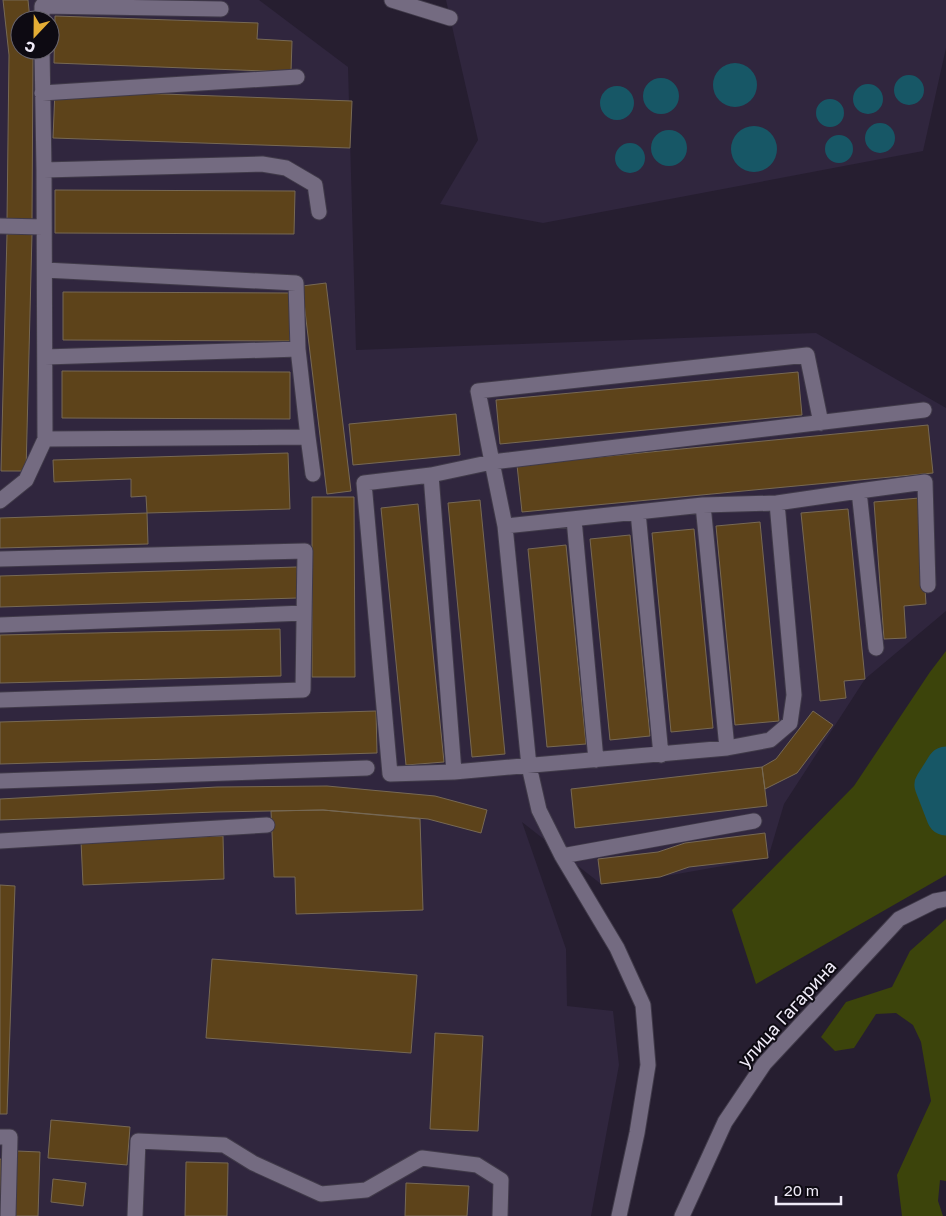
<svg xmlns="http://www.w3.org/2000/svg" width="946" height="1216" font-family="'Golos Text',sans-serif">
<rect width="100%" height="100%" fill="#261e30"/>
<!-- built -->
<path fill="#30263e" fill-rule="evenodd" d="M0 0H259L348 67 356 350 816 333 946 408V611L865 679 784 804 768 858 660 877 601 884 522 822 566 949 567 1006 613 1011 619 1065 591 1216H0ZM20 20H50V50H20Z
M446 0H946V48L923 151 543 223 440 204 478 140Z"/>
<!-- green -->
<path fill="#3c440b" d="M946 651V875L756 984 732 910 854 786 930 672Z
M946 919V1181L940 1180 938 1201 943 1216H902L897 1175 931 1101 921 1042 913 1025 896 1013 876 1014 854 1048 835 1051 821 1037 846 1002 892 987 910 951Z"/>
<!-- water -->
<path fill="#175766" d="M713 85a22 22 0 1 1 44 0a22 22 0 1 1-44 0Z
M894 90a15 15 0 1 1 30 0a15 15 0 1 1-30 0Z
M643 96a18 18 0 1 1 36 0a18 18 0 1 1-36 0Z
M853 99a15 15 0 1 1 30 0a15 15 0 1 1-30 0Z
M600 103a17 17 0 1 1 34 0a17 17 0 1 1-34 0Z
M816 113a14 14 0 1 1 28 0a14 14 0 1 1-28 0Z
M865 138a15 15 0 1 1 30 0a15 15 0 1 1-30 0Z
M731 149a23 23 0 1 1 46 0a23 23 0 1 1-46 0Z
M651 148a18 18 0 1 1 36 0a18 18 0 1 1-36 0Z
M825 149a14 14 0 1 1 28 0a14 14 0 1 1-28 0Z
M615 158a15 15 0 1 1 30 0a15 15 0 1 1-30 0Z"/>
<g fill="none" stroke-linecap="round" stroke-linejoin="round">
<!-- river -->
<path stroke="#175766" stroke-width="39" d="M946 766 934 785 946 816"/>
</g>
<!-- building -->
<path fill="#5d431a" stroke="#776954" d="M3 0H28L30 20H20V50H33V53L32 221H7L9 55Z
M55 16 258 23 257 39 292 41 291 72 54 63Z
M55 90 352 101 350 148 53 138Z
M55 190 295 191 294 234 55 233Z
M7 234H32L26 471H1Z
M326 283 351 491 327 494 302 286Z
M63 292 290 293V341L63 340Z
M62 371 290 372V419L62 418Z
M798 372 802 415 500 444 496 400Z
M456 414 460 455 353 465 349 424Z
M928 425 933 473 522 512 517 465Z
M288 453 290 509 147 513 146 496 131 497V479L54 482 53 460Z
M312 497H354L355 677H312Z
M919 498 926 604 904 606 906 638 884 639 874 502Z
M480 500 505 754 472 757 448 503Z
M418 504 444 762 406 765 381 508Z
M848 509 865 679 844 681 846 698 820 701 801 513Z
M147 513 148 544 0 548V518Z
M760 522 779 721 735 725 716 526Z
M694 529 713 728 671 732 652 533Z
M630 535 650 736 610 740 590 539Z
M566 545 586 744 547 747 528 549Z
M297 567 298 598 0 607V576Z
M280 629 281 676 0 683V635Z
M376 711 377 753 0 764V722Z
M813 711 833 725 797 773 765 789 762 767 776 759Z
M762 767 767 806 575 828 571 789Z
M327 786 435 796 487 810 481 833 428 819 323 810 216 812 0 820V799L217 787Z
M323 810 420 819 423 910 296 914 295 877H274L271 811Z
M765 833 768 858 689 867 660 877 601 884 598 859 658 852 685 843Z
M223 836 224 879 83 885 81 841Z
M0 885 15 886 7 1114H0Z
M212 959 417 975 411 1053 206 1038Z
M435 1033 483 1036 478 1131 430 1129Z
M51 1120 130 1127 127 1165 48 1158Z
M17 1151 40 1152 38 1216H15Z
M0 1159 5 1160 3 1216H0Z
M186 1162 228 1163 227 1216H185Z
M53 1179 86 1183 83 1206 51 1202Z
M406 1183 469 1186 467 1216H405Z"/>
<g fill="none" stroke-linecap="round" stroke-linejoin="round">
<!-- minor casing -->
<g stroke="#403a49" stroke-width="17">
<path id="minor" d="M392 0 450 18
M42 20V6L221 9
M42 93 297 77
M44 170 262 164 286 168 315 185 319 212
M0 226 43 227
M45 270 296 283 298 349 308 437
M45 357 298 349
M821 423 807 355 478 391 492 462 924 410
M45 439 308 437 313 474
M431 475 454 772
M859 491 925 482 928 585
M0 501 26 480 45 439 44 170 42 50
M777 503 859 491 876 648
M703 505 727 748
M638 512 661 755
M574 519 596 760
M505 526 492 462 431 475 364 483 390 774 454 772 727 748 770 740 790 723 794 695 777 503 703 505 505 526 529 766 539 810 562 856 617 948 643 1005 648 1065 637 1133 619 1216
M0 559 305 551 303 690 0 700
M0 625 304 613
M0 781 367 768
M0 841 267 825
M562 856 754 821
M0 1137H10L8 1216
M135 1216 138 1141 224 1145 253 1163 321 1194 366 1190 422 1158 477 1165 501 1180 500 1216
M682 1216 725 1122 764 1064 899 919 935 901 946 899"/>
</g>
<!-- minor -->
<use href="#minor" stroke="#746b81" stroke-width="15"/>
</g>
<g text-anchor="middle" stroke-width="4" stroke-linejoin="round" paint-order="stroke">
<!-- street labels -->
<g font-size="18" fill="#f0ebf8" stroke="#0d0a12">
<text transform="translate(787 1014) rotate(-48)" y="6">улица Гагарина</text>
</g>
</g>
<!-- north arrow -->
<g transform="translate(35 35) rotate(202)"><circle r="24" fill="#0d0a12" stroke="#68646e"/>
<path d="M0-4L9 19L0 12L-9 19Z" fill="#e4ad35"/>
<text y="-8" font-size="14" font-weight="bold" text-anchor="middle" fill="#f0ebf8">С</text>
</g>
<!-- scale -->
<path d="M776 1196v8h65v-8" fill="none" stroke="#f0ebf8" stroke-width="2.5"/>
<text x="784" y="1196" font-size="15" fill="#f0ebf8" stroke="#0d0a12" stroke-width="4" paint-order="stroke">20 m</text>
</svg>
